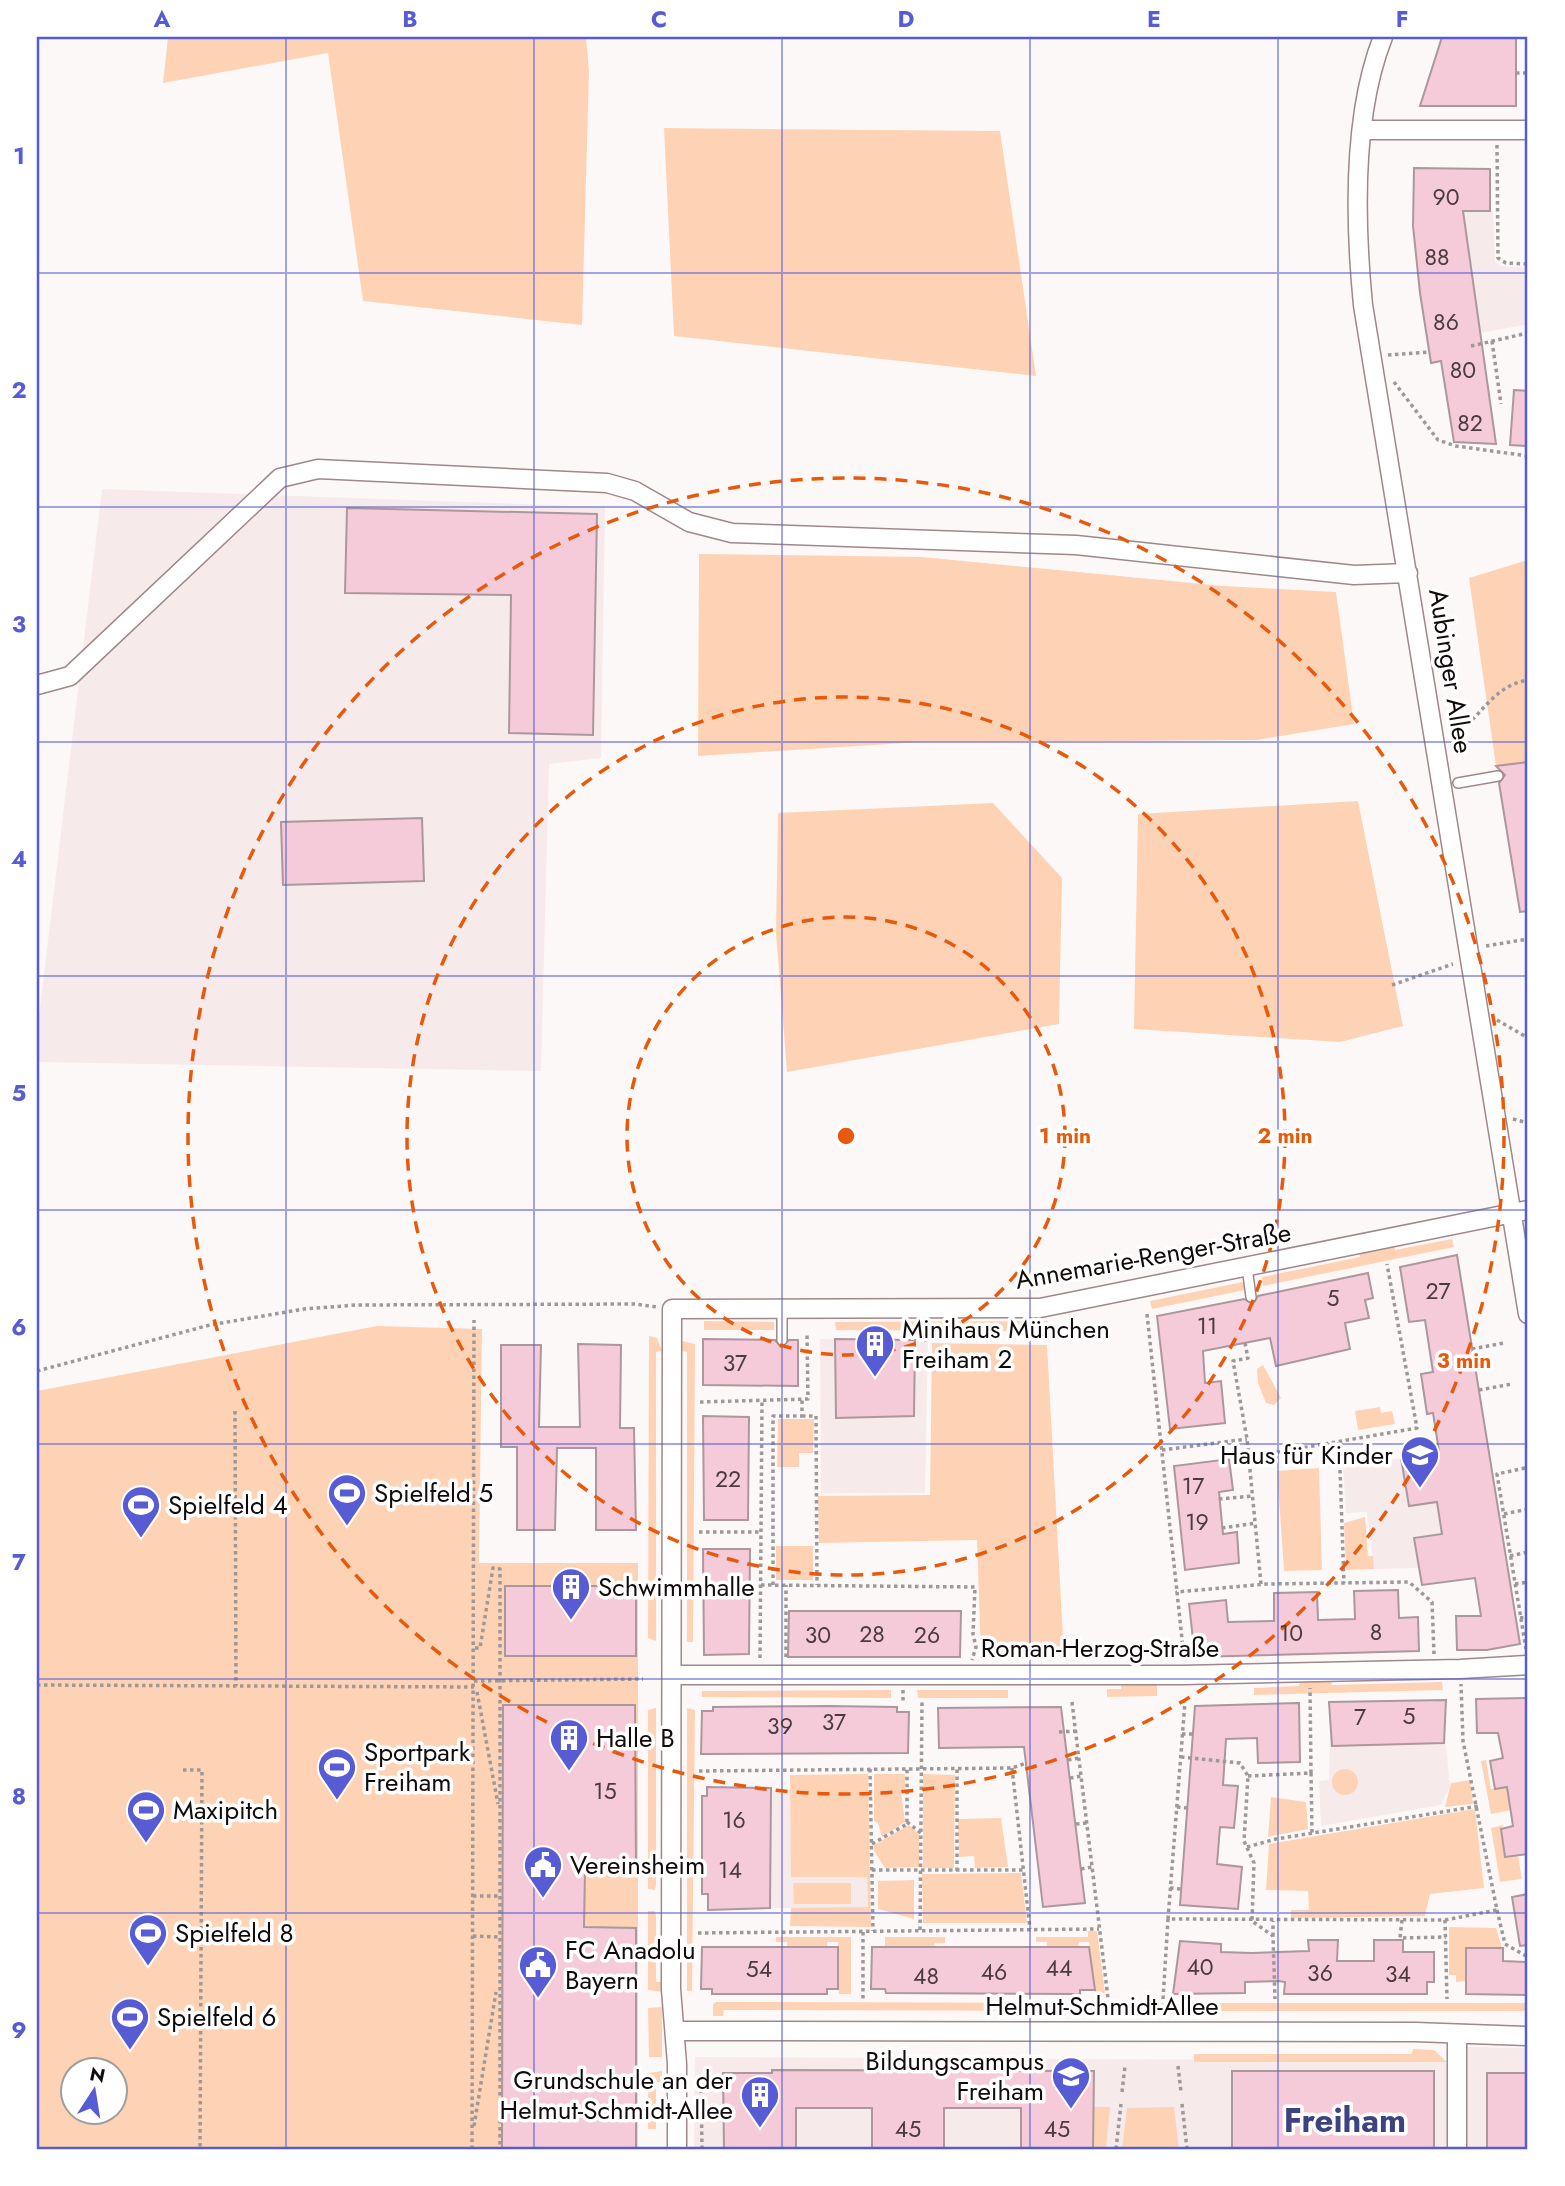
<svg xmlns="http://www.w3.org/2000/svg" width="1565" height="2186" font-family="Jost,sans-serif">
<rect width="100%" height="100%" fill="#fdf8f8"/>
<!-- built -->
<path fill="#f7eaea" d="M1454 210 1493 211 1495 262 1502 266 1528 268V324L1481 333V337L1429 345 1413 226 1453 224Z
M102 489 605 507 601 758 549 764 541 1071 37 1062V1033Z
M820 1339H928L925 1493H821Z
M1485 1426 1508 1570 1502 1571 1478 1595 1475 1577 1419 1568 1374 1569 1367 1512 1346 1513 1343 1466 1441 1453 1452 1431Z
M1444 1726 1450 1786 1441 1805 1321 1826 1319 1781 1329 1780 1330 1729H1332L1333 1746 1444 1743Z
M771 1790H867L868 1908H770Z
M1467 2047 1528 2048V2149H1466Z
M695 2057 1448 2061 1447 2149H694Z"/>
<!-- green -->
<path fill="#fed3b5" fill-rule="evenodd" d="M168 37H586L589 71 582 325 363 301 328 53 163 83Z
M664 128 1000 131 1036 376 674 336Z
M699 554 922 557 1223 586 1336 592 1354 724 1257 740 920 742 698 756Z
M1528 560V762L1496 766 1469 578Z
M1358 801 1403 1026 1340 1042 1134 1029 1138 814Z
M993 803 1062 878 1059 1024 787 1072 776 933 778 813Z
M1452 1239 1454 1247 1263 1286 1262 1277 1360 1257V1251L1394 1245 1395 1250Z
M1243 1282 1245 1290 1152 1309 1150 1301Z
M704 1321 774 1322V1330H704Z
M1048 1321 1050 1330 1040 1331 836 1330 835 1322Z
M377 1326 482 1329 479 1563H638V2149H37V1391ZM74 2070H116V2112H74Z
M649 1336 657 1338 662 1351 656 1352V1641L648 1638Z
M682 1341 695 1344 693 1642H687V1352L681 1351Z
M932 1343 1047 1345 1064 1656 981 1655 977 1540 819 1543 818 1496 930 1495Z
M1263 1365 1281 1398 1274 1405 1266 1403 1258 1383 1257 1369Z
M1380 1407 1381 1413 1392 1411 1395 1424 1358 1430 1355 1411Z
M778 1419H814L813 1453H799V1467H777Z
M1319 1468 1322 1570 1284 1571 1277 1471Z
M1365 1517 1368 1556H1373L1374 1569 1346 1570 1344 1523Z
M776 1546H813V1580H776Z
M1331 1680 1332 1685 1442 1682 1443 1690 1254 1695V1688L1299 1686 1300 1681Z
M1157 1681V1696L1107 1697V1689H1121V1682Z
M891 1690V1698L702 1697V1691Z
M917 1690H1008V1698H918Z
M656 1708V1885L655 1890 648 1889V1710Z
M687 1708 695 1710 692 1991H687Z
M1486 1760 1491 1789 1507 1787 1511 1810 1491 1814 1481 1761Z
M1332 1782a13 13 0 1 1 26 0a13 13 0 1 1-26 0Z
M868 1774 871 1927 790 1926 791 1908 868 1907 867 1877H791L790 1775Z
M874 1774H905V1792H901L905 1822 882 1837 878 1823 874 1821Z
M923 1774 955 1775 954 1868H923Z
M1470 1780 1473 1804 1445 1807 1451 1783Z
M1271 1797 1306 1802 1308 1829 1268 1837Z
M1475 1809 1484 1888 1430 1894 1425 1916 1291 1918V1910H1309L1308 1891 1266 1890 1269 1844Z
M1001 1818 1008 1867 975 1868 974 1856 959 1857 958 1819Z
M909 1825 919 1834V1867L885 1868 874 1851V1845Z
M1504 1825 1501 1829 1505 1857 1518 1856 1522 1879 1500 1882 1491 1828Z
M1021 1873 1027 1923H923L922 1874Z
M914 1880V1919L878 1909V1881Z
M793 1883H851V1904H794Z
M648 1911H655L656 1916V1982H662V1992L648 1990Z
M1449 1927 1496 1928 1502 1948 1466 1949V1981L1456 1982V1975H1449Z
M1088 1931H1097L1105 1993 1095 1994 1089 1942H1079L1078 1947H1047V1942H1036V1937H1088Z
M776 1937H851V1994H839L838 1942H827V1947H787V1942H776Z
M885 1937H945V1943H935L934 1947H885Z
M716 2002 1122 2003 1124 2012 1078 2016 1077 2011 724 2010 723 2016H713V2004Z
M1152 2003H1528V2011H1195L1194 2016H1190L1150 2012Z
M662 2007V2057H649L648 2008Z
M1413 2049 1434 2050 1447 2062H1194V2054H1412Z
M662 2071V2082H656V2129H648V2073Z
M1093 2107H1110L1106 2149H1093Z
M1174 2107 1179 2149H1122L1127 2108Z"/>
<!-- building -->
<path fill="#f6cbd9" stroke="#ab979d" stroke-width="2" d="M1442 37H1516V106H1420Z
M1414 168 1490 169V211H1463L1496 444 1454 442 1441 361 1431 363 1420 293 1413 226Z
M1514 390 1528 391V446L1510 445Z
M347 508 597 514 593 735 509 733 511 595 345 593Z
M1528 762V911L1520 912 1499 783 1505 775 1496 766Z
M422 818 424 881 283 885 281 822Z
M1457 1255 1520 1644 1487 1650H1457L1456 1616H1481L1475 1578 1422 1585 1414 1538 1442 1534 1437 1502 1409 1506 1401 1458 1439 1451 1433 1413 1427 1414 1421 1374 1433 1372 1425 1320 1409 1322 1400 1267Z
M1368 1273 1373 1298 1365 1300 1369 1318 1345 1323 1350 1349 1276 1366 1270 1338 1203 1351 1205 1383 1221 1381 1225 1423 1170 1429 1157 1316 1244 1299 1253 1304 1258 1296Z
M703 1339 775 1340 781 1347 789 1340H798V1386L703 1385Z
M835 1339 915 1340 914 1416 836 1418Z
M578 1344 621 1345 620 1428H634L636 1530H596V1448H557L555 1530H517V1447H501V1345H541L539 1427H580Z
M703 1416 749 1417 748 1520H704Z
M1229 1459 1233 1490 1219 1492 1223 1534 1237 1532 1239 1563 1185 1570 1174 1466Z
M703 1549H750L749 1654 704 1655Z
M505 1586H636V1656H505Z
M1398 1590 1399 1618 1418 1617 1419 1651 1195 1657 1189 1604 1226 1600 1228 1622 1274 1621V1593L1317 1592 1318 1620 1355 1619 1354 1591Z
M789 1611H961L960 1657H788Z
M1528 1698V1854L1505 1857 1501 1829 1513 1826 1507 1787 1495 1789 1490 1761 1503 1758 1498 1733H1477L1476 1699Z
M1446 1700 1444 1743 1332 1746 1329 1702Z
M1299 1703 1300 1762 1258 1763 1257 1738 1226 1739 1223 1785 1238 1786 1234 1828 1220 1827 1217 1864 1242 1867 1238 1909 1180 1905 1195 1706Z
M503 1705H635L636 1870H585L584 1927 636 1928V2148H502Z
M828 1706 897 1707V1712H909L908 1753 701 1754 702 1711H713V1707Z
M1061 1707 1085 1903 1043 1907 1024 1747 939 1748 938 1708Z
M707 1787 771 1788 770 1908 708 1910V1894H702V1796H707Z
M1528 1894V1945L1520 1946 1512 1897Z
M1308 1940H1338L1337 1961H1374V1940H1403V1952H1434V1982H1427V1994H1284L1285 1982 1278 1981 1245 1982V1993L1173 1994 1180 1941 1221 1944V1952L1252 1953 1309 1951Z
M702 1947H838V1989H827V1994H712V1989H701Z
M872 1947H1089L1095 1990H1080V1994L886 1993 885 1989H871Z
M1466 1948H1503V1961L1528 1962V1995L1466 1994Z
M772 2070 1094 2071 1093 2149H1021V2108H944V2149H872V2108H796V2149H724L723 2073H772Z
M1232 2071H1434V2149H1232Z
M1487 2073H1528V2149H1487Z"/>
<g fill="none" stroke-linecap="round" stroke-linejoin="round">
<!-- lane casing -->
<g stroke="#9e8889" stroke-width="12">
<path id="lane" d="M1458 783 1498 776
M1247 1267 1251 1297
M782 1340V1309"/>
</g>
<!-- street casing -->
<g stroke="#9e8889" stroke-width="21">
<path id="street" d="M1383 37C1352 115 1355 223 1363 305L1528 1314
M1362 130H1528
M37 685 70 676 280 478 318 469 607 483 635 491 689 522 732 533 1076 545 1354 575 1408 573
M672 1675H1183L1460 1669 1528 1665
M675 2031 1415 2032 1528 2036
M1457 2034V2149
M677 2149V2064L671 1989 672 1309 1040 1308 1528 1210"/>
</g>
<!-- path -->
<path stroke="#9e9898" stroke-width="3.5" stroke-dasharray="3.5 3.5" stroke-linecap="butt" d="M1516 73H1528
M1497 145 1498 258 1506 263 1528 264
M1492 341 1501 404
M1471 346 1528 333
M1388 355 1430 352
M1394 382 1438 440 1456 446 1528 456
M1451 738C1480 720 1491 686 1528 680
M1486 946 1528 939
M1392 985 1453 964
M1497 1020 1528 1038
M1513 1119 1528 1123
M1147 1314 1177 1592
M881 1340V1334
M1245 1343 1248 1358 1233 1361 1247 1439 1261 1584
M1472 1349 1504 1343
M37 1371 210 1325 304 1309 356 1305 635 1304 657 1307
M1479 1390 1512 1384
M700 1402 808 1399 807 1334
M235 1411 236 1686
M802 1416H816L817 1585
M1339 1442 1344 1583
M1162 1450 1247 1439
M1249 1457 1417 1428 1387 1264
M1525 1468 1497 1474 1526 1649
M1219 1499 1253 1496
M1504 1514 1528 1509
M1222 1528 1256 1523
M699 1532H761
M1510 1556 1528 1552
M1515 1584 1528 1582
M761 1585 975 1587 973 1634 976 1647 972 1660
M773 1585V1416H802V1399
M1520 1618 1528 1617
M475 1648H480L493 1568 500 1569V2149
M786 1657V1585
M760 1658 762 1401
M1184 1658 1177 1592 1266 1584 1409 1582 1432 1602 1434 1654
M474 1681 643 1679
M37 1685 474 1687
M903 1690V1702
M477 1692 498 1804
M1072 1702 1108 1998
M1059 1732 1076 1731
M1182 1734H1193
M1181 1757 1240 1763 1248 1776 1244 1841 1254 1863 1252 1921 1273 1936 1275 1999
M1068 1760 1079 1758
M1012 1768 1030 1929
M870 1769 873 1931
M183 1770H202L200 2149
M699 1771 1012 1768 1026 1763
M1311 1773 1312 1833
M1248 1776 1311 1773 1310 1688
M1070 1778 1082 1776
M1177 1807 1187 1808
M907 1822 921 1833
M1076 1824 1087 1823
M872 1844 907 1824V1769
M1247 1847 1276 1839 1479 1806
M1081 1869 1092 1867
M872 1870H1023
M957 1871V1768
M1170 1888 1181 1889
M473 1896H499
M1497 1910 1505 1944 1528 1957
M1168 1919 1185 1702
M1402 1920 1400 1938 1446 1937
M1445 1920 1497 1910 1463 1741 1461 1684
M920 1930 922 1702
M863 1932V1999
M698 1933 1099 1929
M473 1936 499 1937
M1273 1936V1921
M1173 1994V1999
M1163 1999 1168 1919 1445 1920 1447 1999
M1178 2066 1181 2092
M1122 2092 1125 2066
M1182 2104 1187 2149
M474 2126 496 1992
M472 2149 474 1320
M702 2149 701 2080H715
M1116 2149 1121 2104"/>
<!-- lane -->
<use href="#lane" stroke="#fff" stroke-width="9"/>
<!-- street -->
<use href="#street" stroke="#fff" stroke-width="18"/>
</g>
<!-- grid -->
<path fill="none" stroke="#575cd4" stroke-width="2" stroke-opacity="0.55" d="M286 37V2149M534 37V2149M782 37V2149M1030 37V2149M1278 37V2149M37 273H1528M37 507H1528M37 742H1528M37 976H1528M37 1210H1528M37 1444H1528M37 1679H1528M37 1913H1528"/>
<!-- distance rings -->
<g fill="none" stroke="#e8590c" stroke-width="3.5" stroke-dasharray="12 9">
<circle cx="846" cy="1136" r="219"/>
<circle cx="846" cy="1136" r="439"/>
<circle cx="846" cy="1136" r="658"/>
</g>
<!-- icons -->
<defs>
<g id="building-pin" transform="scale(2.0125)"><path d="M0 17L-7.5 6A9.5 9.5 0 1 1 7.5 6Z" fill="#575cd4" stroke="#fff"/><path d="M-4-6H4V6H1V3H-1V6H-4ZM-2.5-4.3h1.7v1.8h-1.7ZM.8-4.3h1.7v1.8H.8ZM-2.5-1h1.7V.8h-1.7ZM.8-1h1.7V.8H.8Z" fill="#fff"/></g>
<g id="school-pin" transform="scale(2.0125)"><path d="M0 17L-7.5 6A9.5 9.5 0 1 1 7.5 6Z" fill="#575cd4" stroke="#fff"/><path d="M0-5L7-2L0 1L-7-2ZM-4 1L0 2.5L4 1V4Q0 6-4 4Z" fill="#fff"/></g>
<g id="stadium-pin" transform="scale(2.0125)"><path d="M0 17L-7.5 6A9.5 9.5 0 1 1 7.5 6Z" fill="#575cd4" stroke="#fff"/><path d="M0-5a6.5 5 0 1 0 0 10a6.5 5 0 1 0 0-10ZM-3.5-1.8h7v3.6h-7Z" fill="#fff"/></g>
<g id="civic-pin" transform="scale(2.0125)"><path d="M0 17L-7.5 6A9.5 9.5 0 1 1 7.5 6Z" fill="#575cd4" stroke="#fff"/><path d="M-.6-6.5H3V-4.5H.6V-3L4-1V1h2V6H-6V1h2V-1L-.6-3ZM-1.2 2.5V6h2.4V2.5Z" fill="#fff"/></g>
</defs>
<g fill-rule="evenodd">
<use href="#building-pin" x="875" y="1344"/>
<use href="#school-pin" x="1420" y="1455"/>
<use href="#stadium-pin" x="347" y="1493"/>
<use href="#stadium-pin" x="141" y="1505"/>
<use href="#building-pin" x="571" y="1587"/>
<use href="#building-pin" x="569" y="1738"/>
<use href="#stadium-pin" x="337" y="1767"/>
<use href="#stadium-pin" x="146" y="1810"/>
<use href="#civic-pin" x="543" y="1865"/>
<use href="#stadium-pin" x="148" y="1933"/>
<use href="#civic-pin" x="538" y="1965"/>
<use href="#stadium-pin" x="130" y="2017"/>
<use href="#school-pin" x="1071" y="2076"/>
<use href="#building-pin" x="760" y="2095"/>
</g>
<g text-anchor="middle" stroke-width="7" stroke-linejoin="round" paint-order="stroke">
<!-- number labels -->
<g font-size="23" fill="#4b3b3e">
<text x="1446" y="205">90</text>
<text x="1437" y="265">88</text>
<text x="1446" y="330">86</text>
<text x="1463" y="378">80</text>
<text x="1470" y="431">82</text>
<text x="1438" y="1299">27</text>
<text x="1333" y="1306">5</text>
<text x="1207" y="1334">11</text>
<text x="735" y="1371">37</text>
<text x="728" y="1487">22</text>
<text x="1193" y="1494">17</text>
<text x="1197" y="1530">19</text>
<text x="1376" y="1640">8</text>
<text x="1291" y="1641">10</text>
<text x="872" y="1642">28</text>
<text x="818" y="1643">30</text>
<text x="927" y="1643">26</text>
<text x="1409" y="1724">5</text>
<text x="1360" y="1725">7</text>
<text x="834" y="1730">37</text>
<text x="780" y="1734">39</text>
<text x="605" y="1799">15</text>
<text x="734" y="1828">16</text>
<text x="730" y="1878">14</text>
<text x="1200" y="1975">40</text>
<text x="1059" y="1976">44</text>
<text x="759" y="1977">54</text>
<text x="994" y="1980">46</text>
<text x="1320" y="1981">36</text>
<text x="1398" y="1982">34</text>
<text x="926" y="1984">48</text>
<text x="908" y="2137">45</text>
<text x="1057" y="2137">45</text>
</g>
<!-- street labels -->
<g font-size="26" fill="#120b0b" stroke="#fff">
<text transform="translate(1451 671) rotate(81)" y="9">Aubinger Allee</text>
<text transform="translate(1153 1256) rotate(-10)" y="9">Annemarie-Renger-Straße</text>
<text x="1100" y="1657">Roman-Herzog-Straße</text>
<text x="1102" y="2015">Helmut-Schmidt-Allee</text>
</g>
<!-- poi labels -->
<g font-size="26" fill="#120b0b" stroke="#fff" text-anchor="start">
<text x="902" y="1338">Minihaus München<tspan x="902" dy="30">Freiham 2</tspan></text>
<text x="1393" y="1464" text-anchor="end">Haus für Kinder</text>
<text x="374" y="1502">Spielfeld 5</text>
<text x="168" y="1514">Spielfeld 4</text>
<text x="598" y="1596">Schwimmhalle</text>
<text x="596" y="1747">Halle B</text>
<text x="364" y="1761">Sportpark<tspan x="364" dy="30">Freiham</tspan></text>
<text x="173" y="1819">Maxipitch</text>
<text x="570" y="1874">Vereinsheim</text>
<text x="175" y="1942">Spielfeld 8</text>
<text x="565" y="1959">FC Anadolu<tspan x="565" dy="30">Bayern</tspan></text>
<text x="157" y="2026">Spielfeld 6</text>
<text x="1044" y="2070" text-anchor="end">Bildungscampus<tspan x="1044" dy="30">Freiham</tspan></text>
<text x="733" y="2089" text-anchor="end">Grundschule an der<tspan x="733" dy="30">Helmut-Schmidt-Allee</tspan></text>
</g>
<!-- district labels -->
<g font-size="33" font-weight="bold" fill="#3d437f" stroke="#fff">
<text x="1345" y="2132">Freiham</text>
</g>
</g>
<circle cx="846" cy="1136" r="10" fill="#e8590c" stroke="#fff" stroke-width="3.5"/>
<g font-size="21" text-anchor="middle" font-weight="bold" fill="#e8590c" stroke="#fff" stroke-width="7" stroke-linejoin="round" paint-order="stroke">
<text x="1065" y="1143">1 min</text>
<text x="1285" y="1143">2 min</text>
<text x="1464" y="1368">3 min</text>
</g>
<!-- border -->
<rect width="1565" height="2186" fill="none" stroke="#ffffff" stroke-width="77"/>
<!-- north arrow -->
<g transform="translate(94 2091) rotate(12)"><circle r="33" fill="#ffffff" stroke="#a09d9d" stroke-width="2"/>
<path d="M0-5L12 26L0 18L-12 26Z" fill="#575cd4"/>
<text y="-10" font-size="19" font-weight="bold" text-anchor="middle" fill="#120b0b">N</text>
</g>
<rect x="38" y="38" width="1488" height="2110" fill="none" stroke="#575cd4" stroke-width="2.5"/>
<g font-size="23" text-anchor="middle" font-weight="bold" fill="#575cd4">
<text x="162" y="27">A</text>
<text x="410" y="27">B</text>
<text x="659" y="27">C</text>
<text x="906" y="27">D</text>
<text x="1154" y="27">E</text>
<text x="1402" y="27">F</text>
<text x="19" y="164">1</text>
<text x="19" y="398">2</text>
<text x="19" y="632">3</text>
<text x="19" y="867">4</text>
<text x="19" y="1101">5</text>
<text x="19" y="1335">6</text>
<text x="19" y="1570">7</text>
<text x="19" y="1804">8</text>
<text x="19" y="2038">9</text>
</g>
</svg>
